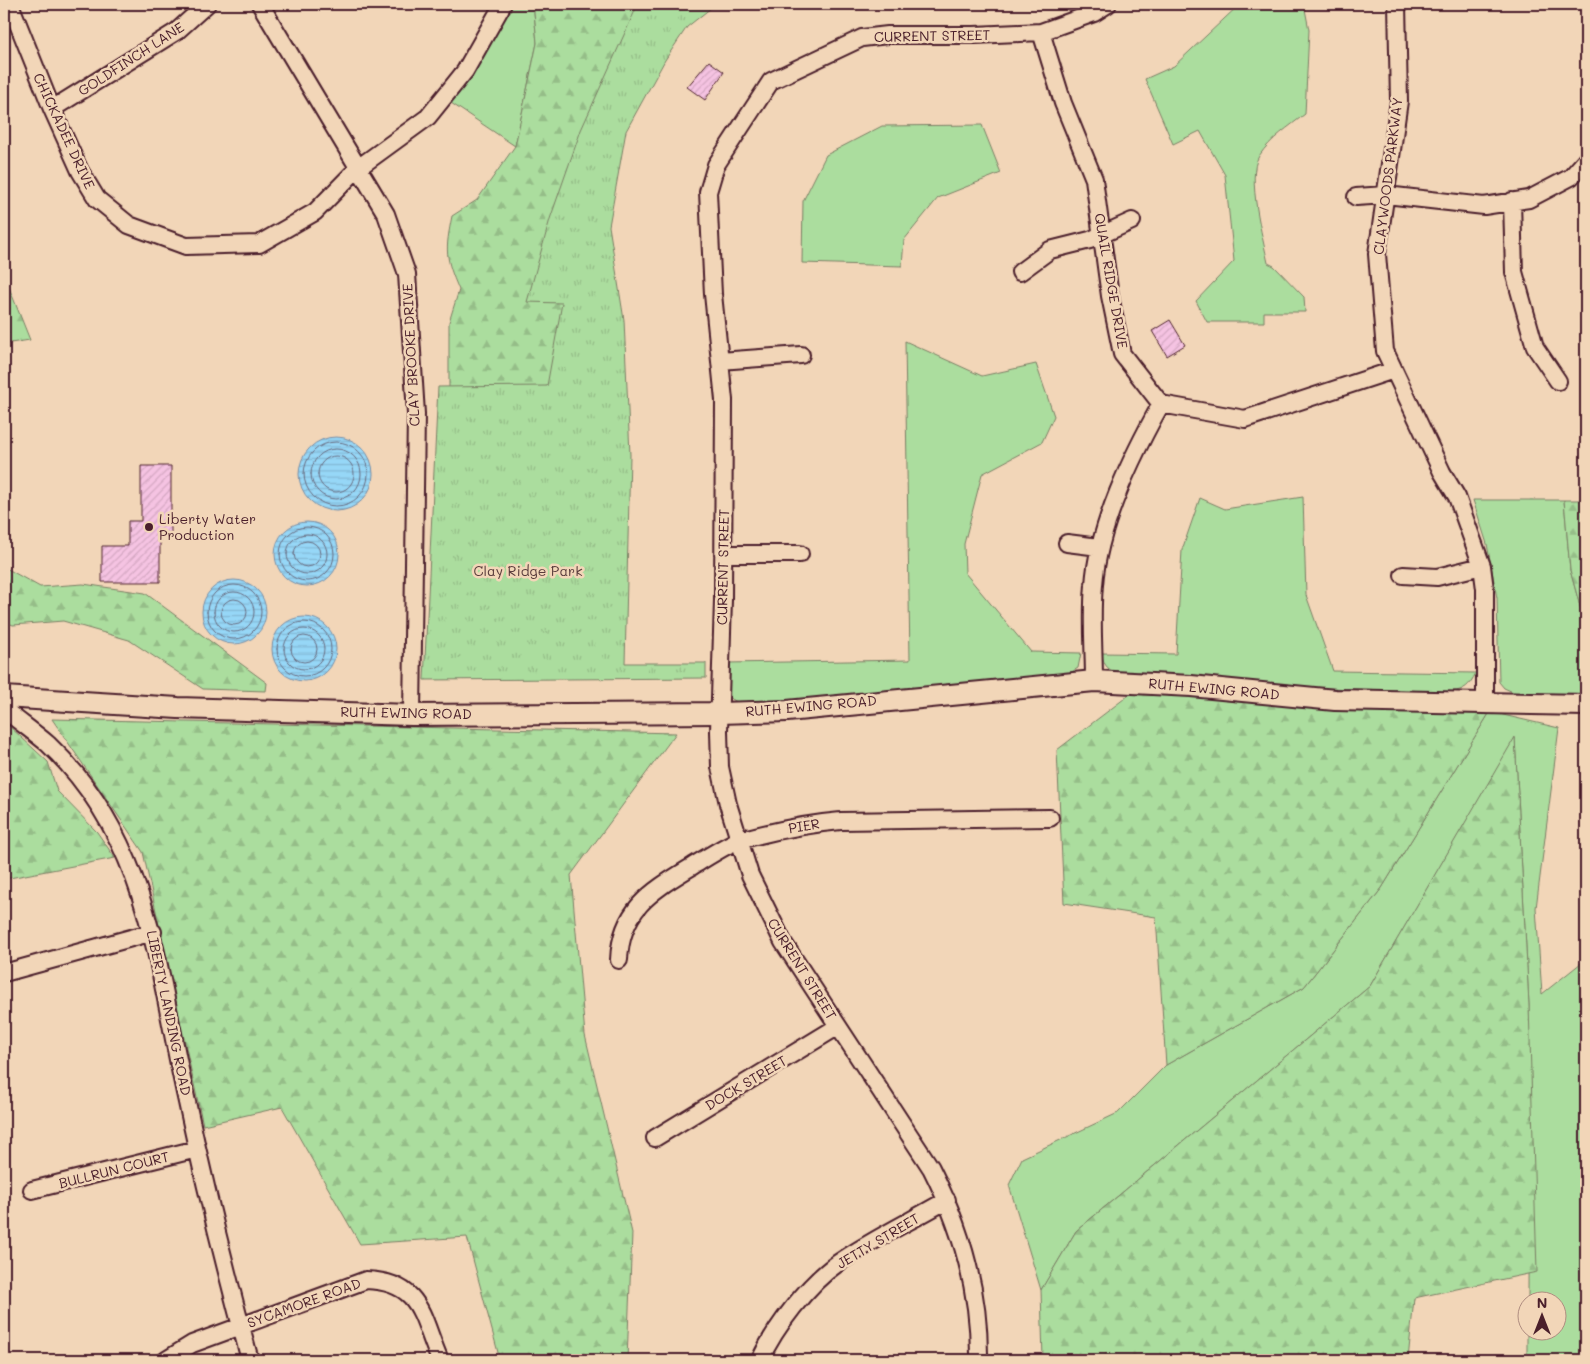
<svg xmlns="http://www.w3.org/2000/svg" width="1590" height="1364" font-family="Mali,sans-serif">
<defs>
<pattern id="forest-firs" width="22" height="20" patternUnits="userSpaceOnUse" patternTransform="scale(1.25)"><rect width="22" height="20" fill="#abdd9e"/><path d="M5 1l3.5 6h-7zM16 11l3.5 6h-7z" fill="#95bd88"/></pattern>
<pattern id="park-tufts" width="24" height="20" patternUnits="userSpaceOnUse" patternTransform="scale(1.25)"><rect width="24" height="20" fill="#abdd9e"/><path d="M3 7l-1-3M5 7V3M7 7l1-3M15 17l-1-3M17 17v-4M19 17l1-3" fill="none" stroke="#95bd88"/></pattern>
<pattern id="water-rules" width="6" height="5" patternUnits="userSpaceOnUse" patternTransform="scale(1.25)"><rect width="6" height="5" fill="#96d7f7"/><path d="M0 2.5h6" fill="none" stroke="#83b8d4"/></pattern>
<pattern id="building-hatch" width="6" height="6" patternUnits="userSpaceOnUse" patternTransform="scale(1.25)"><rect width="6" height="6" fill="#f5c3e2"/><path d="M-1 1l2-2M0 6l6-6M5 7l2-2" fill="none" stroke="#d4a7c2"/></pattern>
</defs>
<rect width="100%" height="100%" fill="#f2d6b8"/>
<filter id="ink" filterUnits="userSpaceOnUse"><feTurbulence type="fractalNoise" baseFrequency=".02" numOctaves="2"/><feDisplacementMap in="SourceGraphic" scale="10" xChannelSelector="R" yChannelSelector="G"/><feConvolveMatrix kernelMatrix="1 2 1 2 8 2 1 2 1" color-interpolation-filters="sRGB"/></filter>
<g filter="url(#ink)">
<!-- green -->
<path fill="#abdd9e" stroke="#7a7e64" d="M511 4H536L534 12 537 43 515 146 451 103 467 81Z
M1240 4H1304L1309 30 1305 114C1289 127 1271 138 1259 156 1246 176 1263 239 1268 263L1274 266 1304 297 1305 312H1264V322H1207L1196 301 1234 261 1225 175 1200 131 1173 144 1145 79 1174 66Z
M982 125 1001 173 938 198 904 240 902 266 802 263 803 201 826 155 882 126Z
M905 341 982 376 1036 364 1054 416 1042 442 982 474 964 544 965 573 1031 652 1081 653 1078 668 1070 673 751 706 739 703 730 698 727 663 910 660Z
M1303 497 1306 595 1333 671 1476 673C1469 686 1465 690 1451 692L1295 687 1117 673C1106 669 1104 664 1101 653L1176 654 1182 550 1200 498 1225 509Z
M1473 500H1564L1570 570 1586 628V696L1513 692 1504 688 1499 682 1497 598 1487 544Z
M1490 712 1559 728 1536 908 1542 994 1586 959V1360H1527V1304L1528 1332H1558V1302L1528 1301 1529 1005 1515 738 1370 986 1076 1231 1041 1290 1009 1185 1022 1158 1118 1113 1166 1065 1304 987 1382 888Z"/>
<!-- forest -->
<path fill="url(#forest-firs)" stroke="#7a7e64" d="M536 4H676L601 162 592 406 444 411 449 386V322L459 290C445 257 445 251 452 216L477 200 515 146 537 43 534 12Z
M4 275 30 340 4 344Z
M1564 500H1586V628L1570 570Z
M4 567 40 587 83 584 145 593 267 683 266 691 203 689 129 640 63 621 13 625 4 621Z
M1133 692 1490 712 1382 888 1304 987 1166 1065 1156 917 1064 903 1057 750Z
M52 719 676 733 571 875 585 1035 632 1233 627 1360H500L467 1237 360 1244 282 1107 203 1125 143 852Z
M8 725 48 762 57 791 97 832 115 858 4 879V727Z
M1515 737 1529 1005 1537 1272 1414 1298 1408 1360H1043L1041 1290 1076 1231 1370 986Z"/>
<!-- park -->
<path fill="url(#park-tufts)" stroke="#7a7e64" d="M638 4H716L687 27 665 60 626 131 609 226 624 320 630 455 625 663H706V678L424 680 438 387 547 386 562 303 527 302 550 219 581 130Z"/>
<!-- water -->
<path fill="url(#water-rules)" stroke="#788da5" d="M299 474a37 37 0 1 1 74 0a37 37 0 1 1-74 0Z
M275 554a32 32 0 1 1 64 0a32 32 0 1 1-64 0Z
M202 612a32 32 0 1 1 64 0a32 32 0 1 1-64 0Z
M272 649a32 32 0 1 1 64 0a32 32 0 1 1-64 0Z"/>
<g fill="none" stroke-linecap="round" stroke-linejoin="round">
<!-- shore -->
<path stroke="#68697d" stroke-width="1" d="M304 474a32 32 0 1 1 64 0a32 32 0 1 1-64 0Z
M311 474a25 25 0 1 1 50 0a25 25 0 1 1-50 0Z
M318 474a18 18 0 1 1 36 0a18 18 0 1 1-36 0Z
M280 554a27 27 0 1 1 54 0a27 27 0 1 1-54 0Z
M287 554a20 20 0 1 1 40 0a20 20 0 1 1-40 0Z
M294 554a13 13 0 1 1 26 0a13 13 0 1 1-26 0Z
M207 612a27 27 0 1 1 54 0a27 27 0 1 1-54 0Z
M214 612a20 20 0 1 1 40 0a20 20 0 1 1-40 0Z
M221 612a13 13 0 1 1 26 0a13 13 0 1 1-26 0Z
M277 649a27 27 0 1 1 54 0a27 27 0 1 1-54 0Z
M284 649a20 20 0 1 1 40 0a20 20 0 1 1-40 0Z
M291 649a13 13 0 1 1 26 0a13 13 0 1 1-26 0Z"/>
</g>
<!-- building -->
<path fill="url(#building-hatch)" stroke="#4a1f2b" d="M709 61 724 72 705 100 687 87Z
M1170 320 1185 345 1167 356 1152 331Z
M141 466H171V533H160V582H102V546H128V521H141Z"/>
<g fill="none" stroke-linecap="round" stroke-linejoin="round">
<!-- minor casing -->
<g stroke="#4a1f2b" stroke-width="20">
<path id="minor" d="M10 4 52 109 80 171 97 199 129 225 186 246 259 244 315 212 358 168 428 117 465 71 503 4
M260 4 386 214 407 274 416 414 412 715
M1397 4 1399 101 1377 254 1385 351 1442 472 1457 497 1482 566 1485 589V702
M1041 32 1063 103 1094 179 1110 296 1122 354 1161 404 1245 419 1394 370
M52 109 177 31 207 4
M1356 197 1386 195 1484 206 1529 199 1571 177 1586 160
M1512 201 1514 272 1535 347 1558 381
M1020 272 1050 250 1090 240 1132 221
M720 361 801 355
M1067 543 1099 547
M723 554H800
M1403 575 1437 577 1482 566
M1094 681C1094 649 1091 617 1094 585 1098 525 1132 456 1161 404
M4 709C18 721 34 732 48 744 149 839 157 967 185 1093 204 1182 226 1272 250 1360
M619 960C621 906 656 889 696 864 706 858 729 843 740 840 773 831 806 824 841 821L1050 818
M4 973 153 932
M655 1138 837 1027
M32 1190 197 1149
M166 1360 192 1344 366 1280C423 1282 421 1318 440 1360
M760 1360C775 1327 808 1284 838 1263 873 1239 911 1221 947 1200
M979 1360C980 1291 962 1229 931 1168L783 942 750 875 728 804 720 767 719 731 723 600 724 400 713 294 708 192 716 165 771 81 862 38 888 35H974L1041 32 1094 13 1108 4"/>
</g>
<!-- tertiary casing -->
<g stroke="#4a1f2b" stroke-width="24">
<path id="tertiary" d="M4 697 178 708 412 715 719 713 787 711 1094 681 1191 686 1335 700 1586 705"/>
</g>
<!-- minor -->
<use href="#minor" stroke="#f2d6b8" stroke-width="16"/>
<!-- tertiary -->
<use href="#tertiary" stroke="#f2d6b8" stroke-width="20"/>
</g>
</g>
<!-- markers -->
<circle fill="#4a1f2b" stroke="#f2d6b8" stroke-width="2" cx="149" cy="527" r="5"/>
<g text-anchor="middle" stroke-width="5" stroke-linejoin="round" paint-order="stroke">
<!-- street labels -->
<g font-size="14" fill="#4a1f2b" stroke="#f2d6b8">
<text transform="translate(932 36) rotate(-1)" y="5">CURRENT STREET</text>
<text transform="translate(131 59) rotate(-33)" y="5">GOLDFINCH LANE</text>
<text transform="translate(64 131) rotate(65)" y="5">CHICKADEE DRIVE</text>
<text transform="translate(1388 176) rotate(-83)" y="5">CLAYWOODS PARKWAY</text>
<text transform="translate(1111 281) rotate(80)" y="5">QUAIL RIDGE DRIVE</text>
<text transform="translate(411 355) rotate(-93)" y="5">CLAY BROOKE DRIVE</text>
<text transform="translate(723 567) rotate(-89)" y="5">CURRENT STREET</text>
<text transform="translate(1214 689) rotate(5)" y="5">RUTH EWING ROAD</text>
<text transform="translate(811 706) rotate(-5)" y="5">RUTH EWING ROAD</text>
<text transform="translate(406 713) rotate(1)" y="5">RUTH EWING ROAD</text>
<text transform="translate(804 826) rotate(-9)" y="5">PIER</text>
<text transform="translate(802 969) rotate(58)" y="5">CURRENT STREET</text>
<text transform="translate(169 1013) rotate(78)" y="5">LIBERTY LANDING ROAD</text>
<text transform="translate(746 1083) rotate(-31)" y="5">DOCK STREET</text>
<text transform="translate(114 1170) rotate(-14)" y="5">BULLRUN COURT</text>
<text transform="translate(878 1241) rotate(-31)" y="5">JETTY STREET</text>
<text transform="translate(304 1303) rotate(-20)" y="5">SYCAMORE ROAD</text>
</g>
<!-- poi labels -->
<g font-size="14" fill="#4a1f2b" stroke="#f2d6b8" text-anchor="start">
<text x="159" y="524">Liberty Water<tspan x="159" dy="16">Production</tspan></text>
</g>
<!-- park labels -->
<g font-size="14" fill="#593c3c" stroke="#f2d6b8">
<text x="528" y="576">Clay Ridge Park</text>
</g>
</g>
<!-- margin -->
<rect width="1590" height="1364" fill="none" stroke="#f2d6b8" stroke-width="20"/>
<rect x="10" y="10" width="1570" height="1344" fill="none" stroke="#4a1f2b" stroke-width="2" filter="url(#ink)"/>
<!-- north arrow -->
<g transform="translate(1542 1316)"><circle r="24" fill="#f2d6b8" stroke="#af8d80"/>
<path d="M0-4L9 19L0 12L-9 19Z" fill="#4a1f2b"/>
<text y="-8" font-size="14" font-weight="bold" text-anchor="middle" fill="#4a1f2b">N</text>
</g>
</svg>
